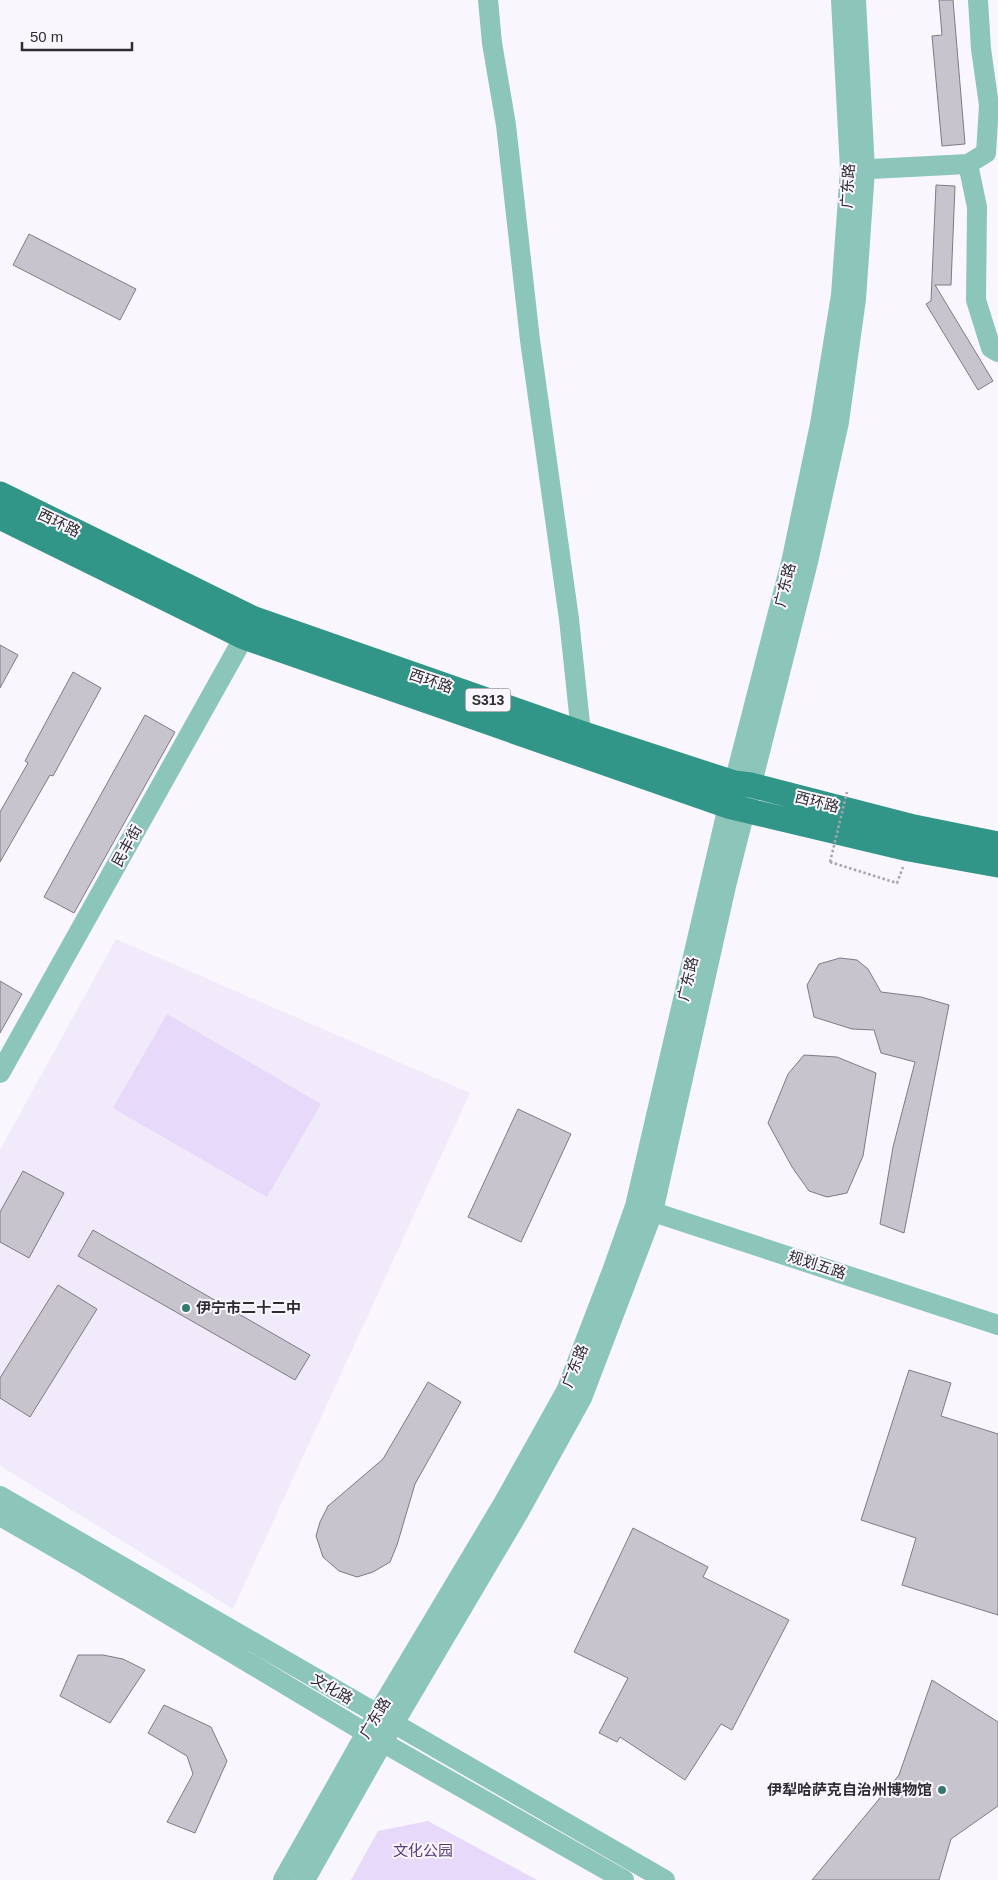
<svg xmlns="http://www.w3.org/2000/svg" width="998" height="1880" font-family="Helvetica,'Noto Sans SC',sans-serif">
<rect width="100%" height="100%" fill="#f9f6fe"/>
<!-- built -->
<path fill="#f1eafb" d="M116 939 470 1093 233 1609 0 1466V1150Z"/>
<!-- green -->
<path fill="#e6d9f9" d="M167 1014 321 1104 267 1197 113 1108Z
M428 1821 537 1880H351L378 1831Z"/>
<!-- building -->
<path fill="#c8c4ce" stroke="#7e7b84" d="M939 0H953L965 144 942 146 932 36 942 35Z
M936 185 955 186 951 285H935L993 381 978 390 926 304 931 301Z
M29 234 136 289 120 320 13 265Z
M0 645 18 655 0 688Z
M73 672 101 688 53 776 50 775 0 862V812L28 763 25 761Z
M145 715 175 732 74 913 44 897Z
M840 958 857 960 868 969 881 992 921 997 949 1005 904 1233 880 1224 893 1147 915 1062 881 1053 874 1030 852 1029 814 1017 807 985 819 964Z
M0 981 22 994 0 1033Z
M804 1055 837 1057 876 1073 863 1156 847 1193 827 1197 809 1191 792 1167 768 1123 788 1074Z
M518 1109 571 1134 521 1242 468 1217Z
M23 1171 64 1193 29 1258 0 1242V1212Z
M93 1230 310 1355 295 1380 78 1256Z
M58 1285 97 1309 30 1417 0 1398V1378Z
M909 1370 951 1383 941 1416 998 1434V1615L902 1585 916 1538 861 1520Z
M428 1382 461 1402 415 1484 397 1545 390 1562 373 1572 357 1577 339 1571 323 1557 316 1536 320 1522 328 1506 383 1459Z
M633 1528 708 1567 703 1577 789 1620 732 1730 721 1724 685 1780 620 1737 617 1742 599 1733 628 1678 574 1652Z
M78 1655H103L123 1659 145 1670 110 1723 60 1696Z
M932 1680 998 1722V1806L951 1839 939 1880H812L899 1775Z
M164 1705 211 1727 227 1761 195 1833 167 1822 193 1774 187 1756 148 1733Z"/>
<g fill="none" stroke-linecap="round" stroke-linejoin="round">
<!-- path -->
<path stroke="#a7a4aa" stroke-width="2.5" stroke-dasharray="2.5 2.5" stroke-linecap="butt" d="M830 862 897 883 903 867"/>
<!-- minor -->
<path stroke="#8cc6bb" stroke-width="20" d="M488 0 492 43 506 125 530 340 569 619 581 733
M968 164 977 207 976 300 991 348 998 352
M852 170 968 164 986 153 989 105 981 49 978 0
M0 1073 244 637 249 624
M641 1208 998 1325
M0 1496 665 1880
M0 1516 82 1563 366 1733 624 1880
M283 1880 366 1733 504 1502 566 1391 612 1271 635 1206 728 806 792 558 820 424 841 295 850 170 841 0
M305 1880 383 1742 519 1512 582 1398 653 1212 726 886 808 562 839 422 856 299 865 170 856 0"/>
<!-- major -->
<path stroke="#319587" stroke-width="25" d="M0 494 252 618 581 733 734 783 751 785 914 827 998 844
M0 517 244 637 728 806 909 849 998 865"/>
<!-- path-bridge -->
<path stroke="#a7a4aa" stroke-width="2.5" stroke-dasharray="2.5 2.5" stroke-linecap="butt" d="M830 862 847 792"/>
</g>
<!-- markers -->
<g fill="#33796e" stroke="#f9f6fe" stroke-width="2">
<circle cx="186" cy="1308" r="5"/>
<circle cx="942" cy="1790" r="5"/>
</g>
<g text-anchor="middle" stroke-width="4" stroke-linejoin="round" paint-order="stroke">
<!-- shield labels -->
<rect fill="#f9f6fe" stroke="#6b696e" stroke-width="1" x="465.5" y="688.5" width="45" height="23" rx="4"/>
<g font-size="14" font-weight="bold" fill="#2e2c30">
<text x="488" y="705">S313</text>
</g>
<!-- street labels -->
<g font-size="15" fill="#2e2c30" stroke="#f9f6fe">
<text transform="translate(848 186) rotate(-87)" y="5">广东路</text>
<text transform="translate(59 523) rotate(26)" y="5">西环路</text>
<text transform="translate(785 585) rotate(-76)" y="5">广东路</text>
<text transform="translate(431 681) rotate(19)" y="5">西环路</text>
<text transform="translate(817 802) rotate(14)" y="5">西环路</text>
<text transform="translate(127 846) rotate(-61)" y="5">民丰街</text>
<text transform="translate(688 979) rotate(-77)" y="5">广东路</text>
<text transform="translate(817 1265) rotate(18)" y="5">规划五路</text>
<text transform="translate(575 1366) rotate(-68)" y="5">广东路</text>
<text transform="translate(332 1689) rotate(30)" y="5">文化路</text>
<text transform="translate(375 1718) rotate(-59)" y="5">广东路</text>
</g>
<!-- poi labels -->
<g font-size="15" font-weight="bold" fill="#2e2c30" stroke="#f9f6fe" text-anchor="start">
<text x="196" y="1313">伊宁市二十二中</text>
<text x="932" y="1795" text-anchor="end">伊犁哈萨克自治州博物馆</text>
</g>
<!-- park labels -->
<g font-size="15" fill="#593b7b" stroke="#f9f6fe">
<text x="423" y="1856">文化公园</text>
</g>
</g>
<!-- scale -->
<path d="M22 42v8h110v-8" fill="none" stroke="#2e2c30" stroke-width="2.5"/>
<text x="30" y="42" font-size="15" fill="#2e2c30" stroke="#f9f6fe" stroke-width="4" paint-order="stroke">50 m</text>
</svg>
